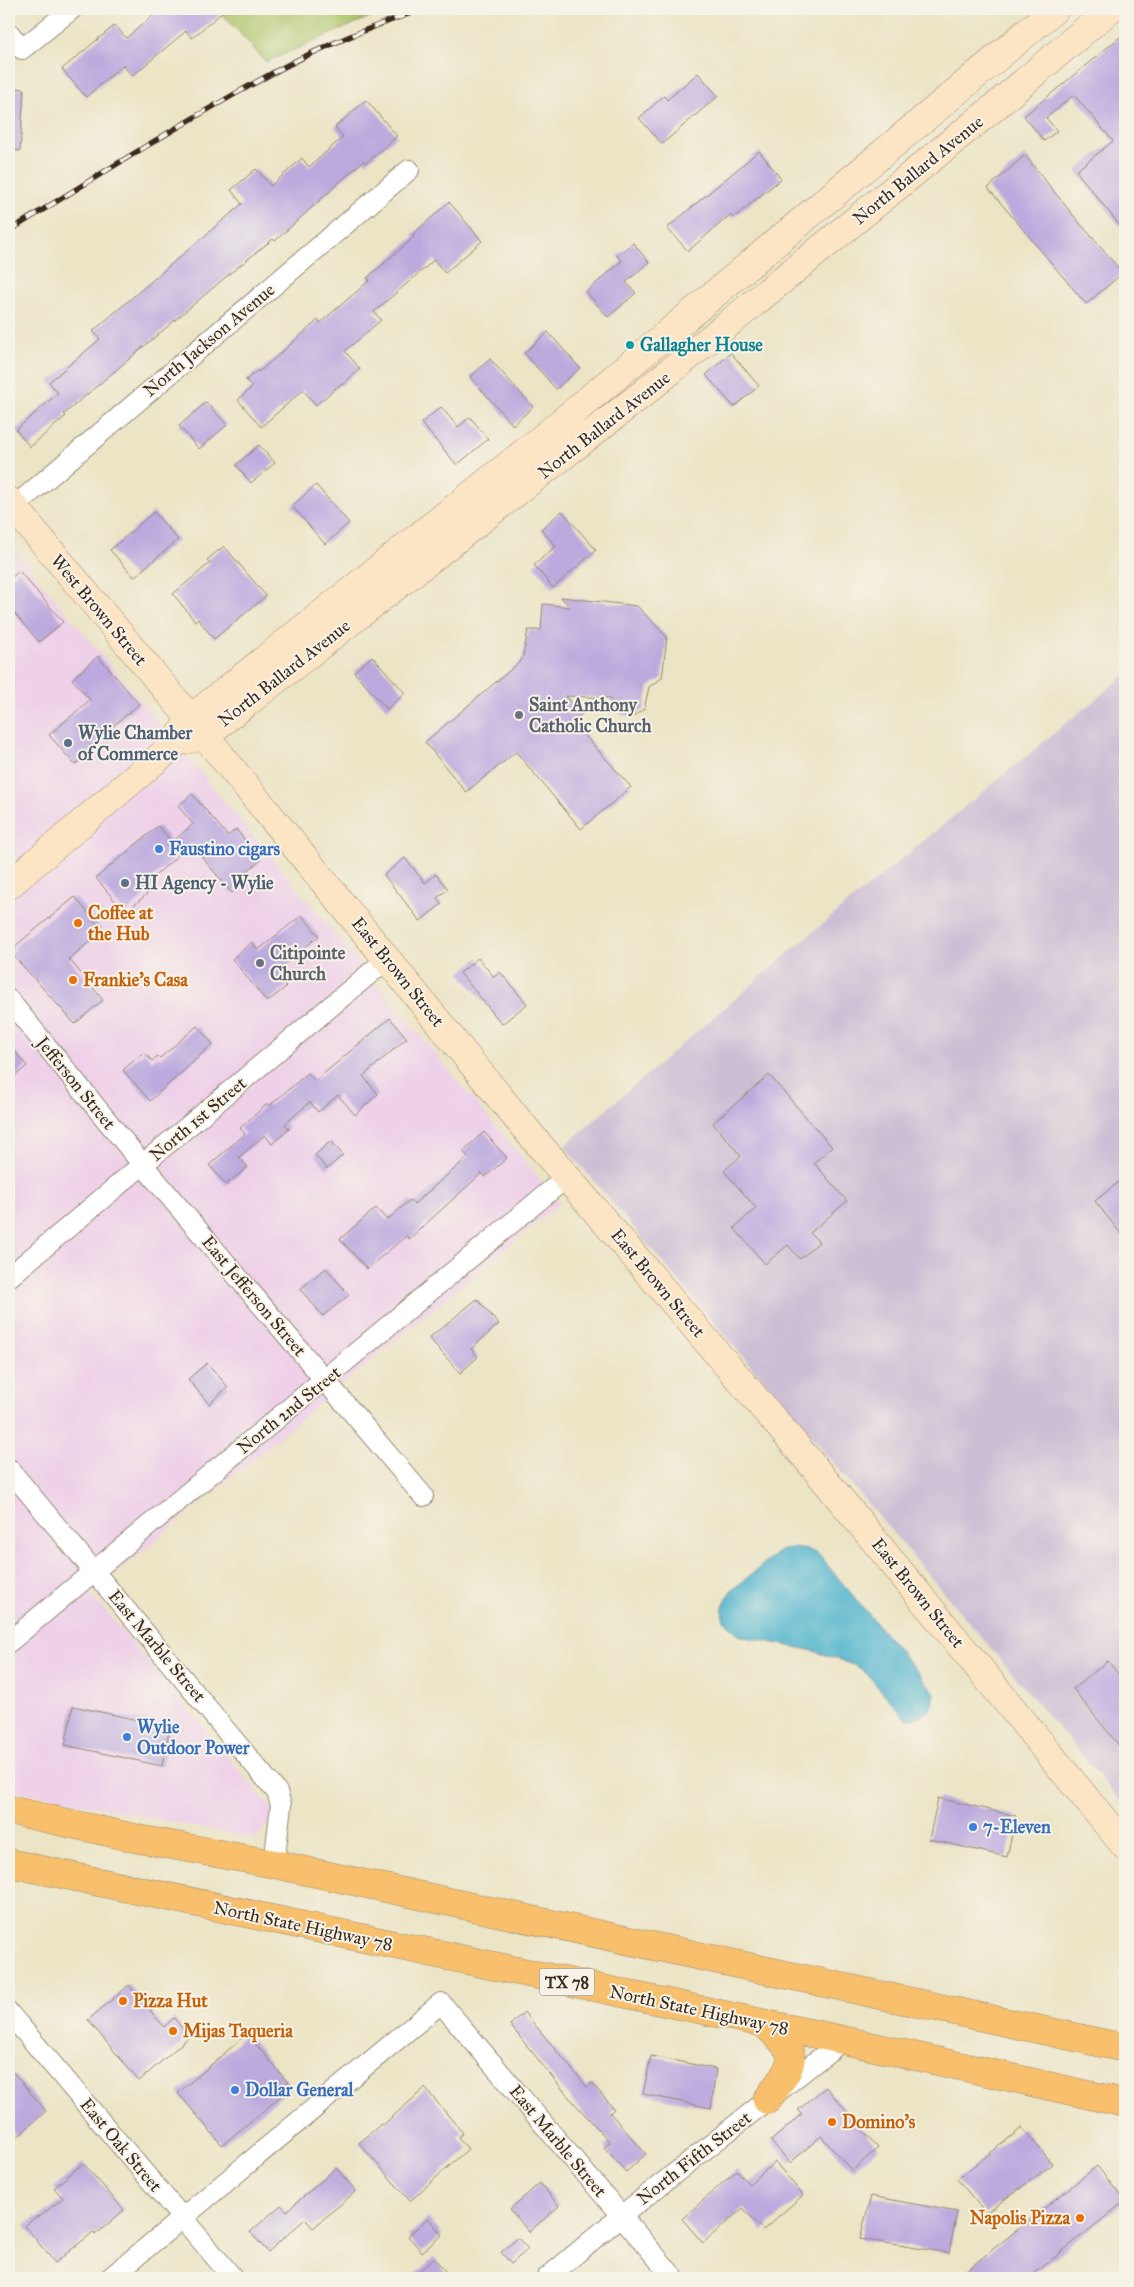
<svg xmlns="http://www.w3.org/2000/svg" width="1134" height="2287" font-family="'IM FELL Great Primer',serif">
<rect width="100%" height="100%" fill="#f7f3e8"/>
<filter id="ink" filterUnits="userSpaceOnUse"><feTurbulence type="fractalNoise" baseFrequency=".02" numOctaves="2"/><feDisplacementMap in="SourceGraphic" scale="10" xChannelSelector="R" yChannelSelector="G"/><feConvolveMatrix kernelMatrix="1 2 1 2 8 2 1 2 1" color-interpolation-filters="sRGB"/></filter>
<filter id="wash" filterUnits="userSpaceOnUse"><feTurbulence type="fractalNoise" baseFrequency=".0096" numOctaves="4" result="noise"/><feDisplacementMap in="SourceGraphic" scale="20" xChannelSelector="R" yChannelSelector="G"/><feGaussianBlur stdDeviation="1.12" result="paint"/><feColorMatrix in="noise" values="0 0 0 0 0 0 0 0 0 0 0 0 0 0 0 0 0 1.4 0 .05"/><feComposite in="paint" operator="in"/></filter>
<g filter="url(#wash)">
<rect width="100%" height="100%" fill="#ebe4c5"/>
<!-- built -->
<path fill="#eed0e8" d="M9 544 560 1203 91 1594 275 1812 256 1839 9 1789Z"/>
<!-- industrial -->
<path fill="#ccbed4" d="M1125 675V1806L564 1146 813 932Z"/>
<!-- green -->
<path fill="#adc469" stroke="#747744" d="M218 9H388L266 62Z"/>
<!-- water -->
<path fill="#4eb3cd" stroke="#446e76" d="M794 1548 808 1550 818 1554 935 1693C934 1709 922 1720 906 1719L865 1672 855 1665 814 1651 740 1636 724 1620 722 1613 724 1604 730 1592 782 1549Z"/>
<g id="blocks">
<!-- building -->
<path fill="#bcaade" d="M161 9H226L192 38 186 31 132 76 123 65 86 97 62 69 115 25 126 38Z
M1125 33V232L1076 171 1113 141 1074 95 1046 118 1057 131 1044 141 1024 116Z
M698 73 718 96 662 144 639 118 664 96 667 100Z
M9 87 24 89 20 151 9 150Z
M366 100 397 136 366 163 364 160 275 241 273 239 233 271 64 414 66 416 30 447 16 430 58 393 49 382 100 339 93 331 242 204 231 190 256 169 271 186 302 158 309 167 343 137 335 127Z
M759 151 781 179 733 218 730 215 688 251 667 228Z
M1025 155 1072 214 1123 273 1086 304 988 188Z
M449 202 482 241 445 273 434 260 374 312 381 320 345 351 360 369 342 385 341 384 316 405 303 390 261 427 238 400 252 387 246 380 258 370 259 372 318 320 320 323 370 280 367 278 414 237 412 235Z
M633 243 649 262 626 282 636 293 608 317 586 292 622 261 617 256Z
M548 332 580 368 556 389 524 353Z
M731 353 759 386 734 407 706 375Z
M490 359 533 407 513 425 470 377Z
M206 402 227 425 199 449 179 426Z
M441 407 458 427 470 417 488 439 457 465 421 423Z
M259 445 275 463 251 483 236 465Z
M316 485 349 523 325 544 292 506Z
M562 511 596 550 553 588 534 565 556 546 541 529Z
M154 512 178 540 134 577 110 550Z
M224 546 266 596 214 639 198 619 195 621 173 594 210 563 207 560Z
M19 571 63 622 39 642 9 607V580Z
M561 597 637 606 667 637 662 678 649 687 644 709 634 716 621 715 609 698 566 696 582 714 572 721 631 787 581 829 516 752 466 792 425 742 522 660 528 630H541L543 604 570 607Z
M98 656 139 704 95 742 98 746 75 765 49 735 90 700 72 679Z
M372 656 405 693 387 709 354 672Z
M192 794 228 836 236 829 261 860 246 872 251 878 232 893 191 844 149 881 155 887 125 913 96 878 158 826 172 842 193 824 178 806Z
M405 858 425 883 436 874 448 889 437 898 442 904 420 921 384 875Z
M75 897 103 931 69 959 103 1000 75 1024 11 953 16 949 14 947Z
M302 915 319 936 281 967 289 976 282 982 286 987 267 1002 232 959 252 942 258 950Z
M478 958 494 977 500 972 527 1004 502 1024 460 973Z
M390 1018 407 1038 363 1076 378 1094 355 1115 338 1095 318 1112 310 1102 285 1124 289 1129 272 1144 265 1135 239 1157 248 1167 226 1185 209 1165 245 1134 240 1128 267 1104 269 1106 308 1073 315 1081Z
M197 1026 213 1044 150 1101 123 1070 144 1052 152 1061 158 1056 160 1058Z
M9 1044 27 1066 9 1081Z
M769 1075 832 1147 814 1163 847 1201 810 1233 819 1242 800 1259 788 1245 765 1264 734 1228 756 1208 724 1171 741 1156 713 1123Z
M484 1132 507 1158 485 1177 482 1173 409 1239 406 1236 367 1269 340 1239 376 1208 387 1220 410 1200 414 1204 468 1157 463 1151Z
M331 1141 343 1155 327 1169 315 1155Z
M1125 1177V1239L1095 1201Z
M326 1268 349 1295 323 1316 300 1289Z
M477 1299 499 1324 471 1349 478 1357 460 1373 429 1338Z
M207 1363 228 1387 209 1404 188 1379Z
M1108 1661 1125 1683V1753L1073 1689Z
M73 1706 170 1727 162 1766 65 1745Z
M938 1798 1016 1816 1007 1857 929 1839Z
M129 1985 164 2027 174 2018 189 2037 139 2081 88 2020Z
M524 2012 587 2087 592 2083 614 2109 610 2113 646 2154 626 2172 604 2147 610 2142 568 2096 510 2025Z
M247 2034 292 2087 222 2145 178 2093Z
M651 2056 716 2069 711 2108 643 2094Z
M9 2068 46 2111 17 2137 9 2128Z
M826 2087 878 2148 852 2171 821 2136 790 2163 771 2141 802 2114 798 2110Z
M425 2088 463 2133 458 2137 468 2149 410 2201 359 2143 381 2124 383 2125Z
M1022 2128 1053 2164 986 2213 957 2179Z
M775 2162 803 2195 763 2230 743 2208 703 2243 682 2219 737 2170 749 2184Z
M83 2163 124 2210 95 2235 93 2232 55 2263 25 2226 37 2216 38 2218 63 2198 54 2188Z
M1097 2166 1125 2201 1029 2278H957Z
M336 2168 356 2191 313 2228 305 2219 268 2252 250 2232 281 2205 287 2211Z
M540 2183 559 2206 529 2232 510 2209Z
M871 2196 957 2212 949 2253 860 2239Z
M428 2218 442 2235 422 2252 408 2236Z
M518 2238 528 2249 511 2264 501 2252Z
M434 2258 451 2278H411Z"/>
</g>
</g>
<g filter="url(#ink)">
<use href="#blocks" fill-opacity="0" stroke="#938772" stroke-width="1"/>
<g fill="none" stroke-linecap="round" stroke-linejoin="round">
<!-- minor casing -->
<g stroke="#938772" stroke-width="22">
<path id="minor" d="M9 33 22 49 72 9
M9 511 409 170
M9 1000 143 1165 423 1496
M9 1277 387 959
M9 1469 277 1792 281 1805 274 1864
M9 1642 568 1176
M9 2013 233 2278
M110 2278 441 2003 674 2278
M547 2278 621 2216 843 2040"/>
</g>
<!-- secondary casing -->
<g stroke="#938772" stroke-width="29">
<path id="secondary" d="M9 501 214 747 519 1121 814 1467 1125 1846
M187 740 204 736 641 395 997 105 1110 9
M9 885 176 743 190 719 546 435 1055 9"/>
</g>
<!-- primary casing -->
<g stroke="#938772" stroke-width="29">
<path id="primary" d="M9 1810 139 1839 274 1864 1125 2048
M9 1863 843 2040 1125 2103
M764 2024C803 2057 795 2061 767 2100"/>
</g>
<!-- minor -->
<use href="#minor" stroke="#fff" stroke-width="20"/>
<!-- secondary -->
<use href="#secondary" stroke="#fce5c4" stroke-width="28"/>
<!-- primary -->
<use href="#primary" stroke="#f8bf6c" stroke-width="28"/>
<!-- rail casing -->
<g stroke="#3b2a1e" stroke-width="5.5">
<path id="rail" d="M9 231C99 175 189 118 282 68 327 44 375 26 422 9"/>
</g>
<!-- rail -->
<use href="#rail" stroke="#f7f3e8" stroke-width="4" stroke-dasharray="11" stroke-linecap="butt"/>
</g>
</g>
<!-- markers -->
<circle fill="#0f9aa8" stroke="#f7f3e8" stroke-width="2" cx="630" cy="345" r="5"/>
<g fill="#6b7280" stroke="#f7f3e8" stroke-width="2">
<circle cx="519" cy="715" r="5"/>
<circle cx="260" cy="963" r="5"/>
</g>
<g fill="#5c6f8a" stroke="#f7f3e8" stroke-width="2">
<circle cx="68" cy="743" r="5"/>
<circle cx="125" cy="883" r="5"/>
</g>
<g fill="#3f7fe0" stroke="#f7f3e8" stroke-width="2">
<circle cx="159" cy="849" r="5"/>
<circle cx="127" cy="1737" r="5"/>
<circle cx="973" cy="1827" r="5"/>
<circle cx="235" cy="2090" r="5"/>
</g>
<g fill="#e8710a" stroke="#f7f3e8" stroke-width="2">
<circle cx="78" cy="923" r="5"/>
<circle cx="73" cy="980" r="5"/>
<circle cx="123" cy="2001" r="5"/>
<circle cx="173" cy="2031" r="5"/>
<circle cx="832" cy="2122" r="5"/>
<circle cx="1080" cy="2218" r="5"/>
</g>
<g text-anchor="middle" stroke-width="4" stroke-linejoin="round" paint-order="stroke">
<!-- shield labels -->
<rect fill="#f7f3e8" stroke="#73665b" stroke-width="1" x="539.5" y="1968.5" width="55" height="27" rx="4"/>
<g font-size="16" font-weight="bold" fill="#3b2a1e">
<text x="567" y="1988">TX 78</text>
</g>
<!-- street labels -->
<g font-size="18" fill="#3b2a1e" stroke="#f7f3e8">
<text transform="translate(918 170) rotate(-39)" y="6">North Ballard Avenue</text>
<text transform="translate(209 340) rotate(-40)" y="6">North Jackson Avenue</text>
<text transform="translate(604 425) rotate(-38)" y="6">North Ballard Avenue</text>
<text transform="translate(99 610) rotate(50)" y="6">West Brown Street</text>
<text transform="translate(284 673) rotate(-38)" y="6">North Ballard Avenue</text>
<text transform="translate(398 972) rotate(51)" y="6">East Brown Street</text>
<text transform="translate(76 1083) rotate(51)" y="6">Jefferson Street</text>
<text transform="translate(198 1119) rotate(-40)" y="6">North 1st Street</text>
<text transform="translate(658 1283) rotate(50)" y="6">East Brown Street</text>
<text transform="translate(254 1296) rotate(50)" y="6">East Jefferson Street</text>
<text transform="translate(289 1410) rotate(-39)" y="6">North 2nd Street</text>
<text transform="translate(918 1593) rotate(51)" y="6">East Brown Street</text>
<text transform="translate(157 1646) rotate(50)" y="6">East Marble Street</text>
<text transform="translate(303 1926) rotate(12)" y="6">North State Highway 78</text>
<text transform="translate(699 2010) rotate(12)" y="6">North State Highway 78</text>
<text transform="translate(558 2141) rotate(50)" y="6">East Marble Street</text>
<text transform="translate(121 2145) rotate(50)" y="6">East Oak Street</text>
<text transform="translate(694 2158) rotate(-38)" y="6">North Fifth Street</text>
</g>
<!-- culture labels -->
<g font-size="18" font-weight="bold" fill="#0d838f" stroke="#f7f3e8" text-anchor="start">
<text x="640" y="351">Gallagher House</text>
</g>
<!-- worship labels -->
<g font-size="18" font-weight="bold" fill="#5b616d" stroke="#f7f3e8" text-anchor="start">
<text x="529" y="711">Saint Anthony<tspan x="529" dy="21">Catholic Church</tspan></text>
<text x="270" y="959">Citipointe<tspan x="270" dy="21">Church</tspan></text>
</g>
<!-- service labels -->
<g font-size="18" font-weight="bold" fill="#4e5e75" stroke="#f7f3e8" text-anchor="start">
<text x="78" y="739">Wylie Chamber<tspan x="78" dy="21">of Commerce</tspan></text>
<text x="135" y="889">HI Agency - Wylie</text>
</g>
<!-- shop labels -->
<g font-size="18" font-weight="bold" fill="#366cbe" stroke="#f7f3e8" text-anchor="start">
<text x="169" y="855">Faustino cigars</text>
<text x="137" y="1733">Wylie<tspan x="137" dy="21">Outdoor Power</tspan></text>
<text x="983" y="1833">7-Eleven</text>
<text x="245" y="2096">Dollar General</text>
</g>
<!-- food labels -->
<g font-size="18" font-weight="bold" fill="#c56008" stroke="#f7f3e8" text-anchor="start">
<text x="88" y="919">Coffee at<tspan x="88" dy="21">the Hub</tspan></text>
<text x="83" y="986">Frankie's Casa</text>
<text x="133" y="2007">Pizza Hut</text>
<text x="183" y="2037">Mijas Taqueria</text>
<text x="842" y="2128">Domino's</text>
<text x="1070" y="2224" text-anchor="end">Napolis Pizza</text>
</g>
</g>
<!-- margin -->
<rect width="1134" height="2287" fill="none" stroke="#f7f3e8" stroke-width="30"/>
</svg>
